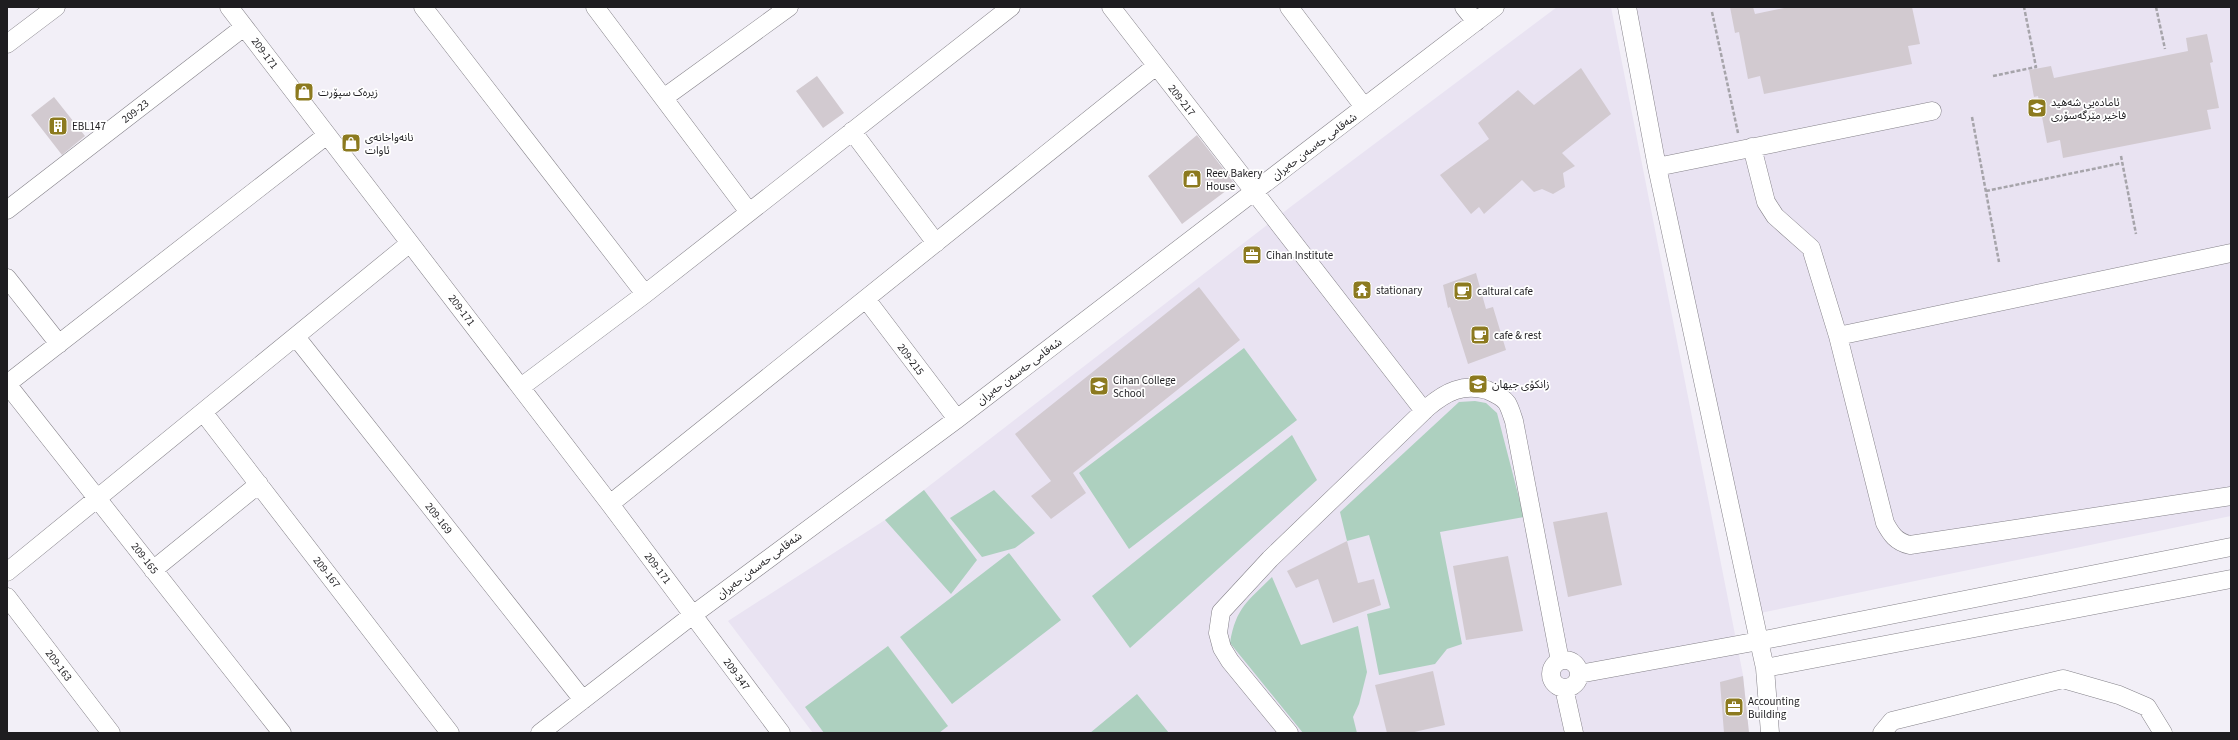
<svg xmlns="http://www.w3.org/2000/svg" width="2238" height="740" font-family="'Source Sans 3','Noto Sans Arabic',sans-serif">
<rect width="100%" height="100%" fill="#f2eff7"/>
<!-- built -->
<path fill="#e9e3f2" d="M1557 7H1611L1743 675 1749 733H813L728 621 885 520 1293 205Z
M1632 7H2231V516L1760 613Z"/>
<!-- green -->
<path fill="#add0bf" d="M1244 348 1297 420 1129 549 1079 473Z
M1475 401 1486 403 1497 413 1524 517 1440 532 1462 644 1447 649 1435 664 1379 675 1367 614 1390 608 1369 535 1347 541 1340 512 1459 402Z
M1292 435 1317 480 1130 648 1092 596Z
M924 490 977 560 951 594 885 520Z
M994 490 1035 533 1015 548 982 557 950 518Z
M1009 553 1061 620 952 704 900 637Z
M1272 577 1301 645 1358 626 1367 672 1359 704 1353 717 1357 733H1303L1230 643C1236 607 1248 601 1272 577Z
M888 646 948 726 939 733H824L805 707Z
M1137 694 1169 733H1090Z"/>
<!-- building -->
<path fill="#d2cad0" d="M1730 7H1753L1755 14 1789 7H1912L1920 44 1908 46 1912 64 1764 94 1760 76 1748 79 1739 32 1735 33Z
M2207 34 2213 62 2210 63 2219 108 2207 110 2211 129 2063 158 2060 140 2047 143 2038 96 2034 97 2029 70 2051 66 2054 78 2188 51 2186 38Z
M1581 68 1611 114 1562 153 1575 166 1563 173 1565 187 1553 194 1542 189 1534 192 1522 180 1484 214 1479 207 1471 214 1440 175 1489 139 1478 123 1518 90 1534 105Z
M817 76 844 113 823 128 796 91Z
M54 97 85 136 62 155 31 115Z
M1197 135 1235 184 1182 224 1148 176Z
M1476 273 1486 309 1493 307 1506 350 1468 364 1450 307 1448 308 1443 285Z
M1199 287 1240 340 1073 473 1086 493 1051 519 1031 496 1051 481 1015 434Z
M1607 512 1622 585 1568 597 1553 522Z
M1347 541 1358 583 1374 579 1381 605 1333 623 1318 579 1296 588 1287 571Z
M1508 556 1523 631 1466 640 1453 566Z
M1433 671 1445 725 1410 733H1387L1375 685Z
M1743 676 1749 733H1724L1720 682Z"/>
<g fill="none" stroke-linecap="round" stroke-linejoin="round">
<!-- minor casing -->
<g stroke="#858289" stroke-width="19">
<path id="minor" d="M229 7 610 504 781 733
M423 7 645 294
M595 7 749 212
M1111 7 1424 411
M1289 7 1364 107
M1464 7 1476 22
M1627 7 1657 167 1759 641 1765 668 1770 733
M7 44 56 7
M665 97 789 7
M852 131 936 243
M1752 147 1766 202 1775 216 1811 248 1838 336 1885 523C1891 534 1896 542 1910 545L2231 496
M1657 167 1932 111
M7 210 244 27
M7 278 59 344
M866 299 957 419
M1838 336 2231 253
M296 337 583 700
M7 384 282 733
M7 384 327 135
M521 387 645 294 1011 7
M203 412 450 733
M610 504 1156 66
M153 570 259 484
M7 572 410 243
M7 597 111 733
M1551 674a14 14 0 1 1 28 0a14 14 0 1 1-28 0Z
M1765 668 2231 579
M1579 674 1759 641 2231 547
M1564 688 1574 733
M540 733 694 614 957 419 1495 7
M1289 733 1230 661 1222 648 1218 633 1221 612 1270 559 1428 407C1446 392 1463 383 1487 390 1494 393 1503 397 1507 403 1510 408 1512 415 1514 421L1560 661
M1882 733 1892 721 2063 679 2119 695 2147 707 2163 733"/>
</g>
<!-- path -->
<path stroke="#a6a4aa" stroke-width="2.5" stroke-dasharray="4 2" stroke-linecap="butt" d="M2156 7 2165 49
M1712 12 1738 133
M1993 76 2036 67 2024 7
M1972 117 1999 262
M2121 156 2136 234
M1986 191 2122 163"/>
<!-- minor -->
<use href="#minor" stroke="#fff" stroke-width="18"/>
</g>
<!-- icons -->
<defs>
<g id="shop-square" transform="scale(1)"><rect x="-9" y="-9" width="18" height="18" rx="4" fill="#8c7a1f" stroke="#fff"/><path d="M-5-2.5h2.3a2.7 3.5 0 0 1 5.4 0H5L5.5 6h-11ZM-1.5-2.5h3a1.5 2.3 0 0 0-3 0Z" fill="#fff"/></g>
<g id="school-square" transform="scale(1)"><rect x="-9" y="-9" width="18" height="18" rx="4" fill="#8c7a1f" stroke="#fff"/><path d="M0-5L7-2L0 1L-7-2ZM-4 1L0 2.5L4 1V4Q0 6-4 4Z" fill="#fff"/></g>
<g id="building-square" transform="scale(1)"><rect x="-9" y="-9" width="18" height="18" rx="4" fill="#8c7a1f" stroke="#fff"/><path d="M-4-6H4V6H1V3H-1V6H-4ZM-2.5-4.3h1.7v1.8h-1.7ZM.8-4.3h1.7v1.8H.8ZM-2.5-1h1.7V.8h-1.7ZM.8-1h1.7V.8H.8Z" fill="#fff"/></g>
<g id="office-square" transform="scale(1)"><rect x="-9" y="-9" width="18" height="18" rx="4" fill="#8c7a1f" stroke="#fff"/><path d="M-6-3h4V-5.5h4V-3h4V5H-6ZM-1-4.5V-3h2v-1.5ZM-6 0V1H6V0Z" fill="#fff"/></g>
<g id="temple-square" transform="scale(1)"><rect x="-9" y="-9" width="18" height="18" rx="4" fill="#8c7a1f" stroke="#fff"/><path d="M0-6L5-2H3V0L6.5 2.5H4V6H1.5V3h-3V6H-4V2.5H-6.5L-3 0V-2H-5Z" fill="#fff"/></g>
<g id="cafe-square" transform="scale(1)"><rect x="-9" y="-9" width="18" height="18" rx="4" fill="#8c7a1f" stroke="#fff"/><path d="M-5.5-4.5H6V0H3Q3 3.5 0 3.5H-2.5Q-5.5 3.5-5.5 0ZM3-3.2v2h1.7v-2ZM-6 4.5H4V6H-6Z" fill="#fff"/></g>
<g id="university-square" transform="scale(1)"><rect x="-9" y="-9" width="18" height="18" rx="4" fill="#8c7a1f" stroke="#fff"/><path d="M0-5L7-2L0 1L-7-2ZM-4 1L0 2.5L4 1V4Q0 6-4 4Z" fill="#fff"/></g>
</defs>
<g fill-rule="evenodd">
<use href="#shop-square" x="304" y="92"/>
<use href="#school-square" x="2037" y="108"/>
<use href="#building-square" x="58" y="126"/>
<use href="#shop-square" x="351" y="143"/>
<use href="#shop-square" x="1192" y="179"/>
<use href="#office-square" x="1252" y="255"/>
<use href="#temple-square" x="1362" y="290"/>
<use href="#cafe-square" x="1463" y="291"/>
<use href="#cafe-square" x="1480" y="335"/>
<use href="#university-square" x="1478" y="384"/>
<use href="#school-square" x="1099" y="386"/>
<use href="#office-square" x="1734" y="707"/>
</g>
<g text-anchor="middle" stroke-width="3.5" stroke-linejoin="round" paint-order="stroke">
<!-- street labels -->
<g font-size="11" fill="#1e1d20" stroke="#fff">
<text transform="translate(265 53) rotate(53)" y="4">209-171</text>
<text transform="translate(1182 100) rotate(52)" y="4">209-217</text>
<text transform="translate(135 111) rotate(-38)" y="4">209-23</text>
<text transform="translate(1314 146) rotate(-37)" y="4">شەقامی حەسەن حەیران</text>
<text transform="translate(462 310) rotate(53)" y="4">209-171</text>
<text transform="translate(911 359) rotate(53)" y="4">209-215</text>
<text transform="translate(1019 371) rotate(-37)" y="4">شەقامی حەسەن حەیران</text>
<text transform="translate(439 518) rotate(52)" y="4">209-169</text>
<text transform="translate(145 558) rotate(52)" y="4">209-165</text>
<text transform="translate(759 565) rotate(-37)" y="4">شەقامی حەسەن حەیران</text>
<text transform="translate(658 568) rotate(53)" y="4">209-171</text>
<text transform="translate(327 572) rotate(52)" y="4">209-167</text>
<text transform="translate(59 665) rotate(53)" y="4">209-163</text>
<text transform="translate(737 674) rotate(54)" y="4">209-347</text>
</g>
<!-- poi labels -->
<g font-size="11" fill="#1e1d20" stroke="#fff" text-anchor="start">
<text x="318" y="96">زیرەک سپۆرت</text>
<text x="2051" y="106">ئامادەیی شەهید<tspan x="2051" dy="13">فاخیر مێرگەسۆری</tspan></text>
<text x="72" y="130">EBL147</text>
<text x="365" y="141">نانەواخانەی<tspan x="365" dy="13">ئاوات</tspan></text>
<text x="1206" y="177">Reev Bakery<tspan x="1206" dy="13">House</tspan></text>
<text x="1266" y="259">Cihan Institute</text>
<text x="1376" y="294">stationary</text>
<text x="1477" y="295">caltural cafe</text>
<text x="1494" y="339">cafe &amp; rest</text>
<text x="1113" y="384">Cihan College<tspan x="1113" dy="13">School</tspan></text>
<text x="1492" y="388">زانکۆی جیھان</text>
<text x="1748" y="705">Accounting<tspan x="1748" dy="13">Building</tspan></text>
</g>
</g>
<!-- border -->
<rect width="2238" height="740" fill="none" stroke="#1e1d20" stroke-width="16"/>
</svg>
